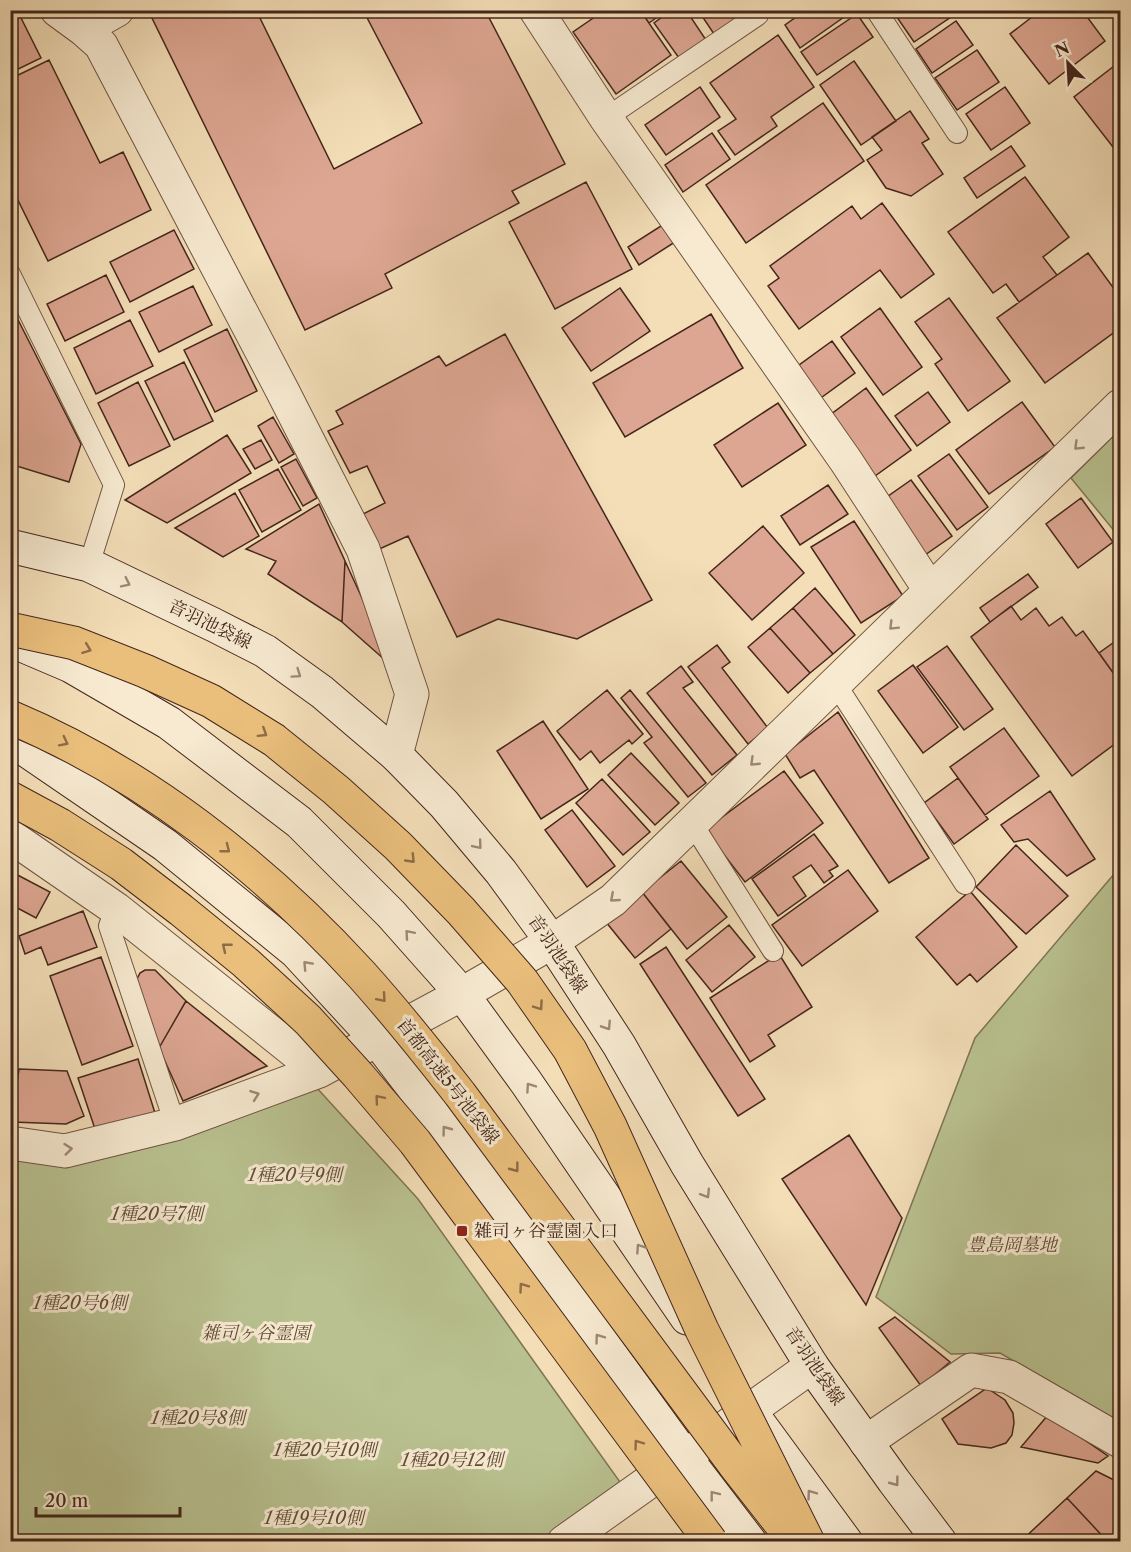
<svg xmlns="http://www.w3.org/2000/svg" width="1131" height="1552" font-family="'Libre Caslon Text','Noto Serif JP',serif">
<rect width="100%" height="100%" fill="#f3deb8"/>
<filter id="stains"><feTurbulence type="fractalNoise" baseFrequency=".00333" numOctaves="4"/><feColorMatrix values="0 0 0 0 .2 0 0 0 0 .09 0 0 0 0 .02 0 0 0 .5 -.17"/></filter>
<radialGradient id="worn" r=".72"><stop offset=".6" stop-color="#630" stop-opacity="0"/><stop offset="1" stop-color="#630" stop-opacity=".3"/></radialGradient>
<!-- green -->
<path fill="#b9c190" stroke="#7e7456" stroke-width="1.5" d="M1120 429V538L1071 478Z
M1120 867V1422L1000 1353 951 1354 876 1297 975 1038Z
M316 1087 418 1199 620 1482 542 1541H11V1157Z"/>
<!-- building -->
<path fill="#dda692" stroke="#44261b" stroke-width="1.5" d="M10 10H17L41 58 10 73Z
M163 10H256L334 169 422 123 363 10H485L565 164 512 191 519 203 385 274 392 288 305 330 151 16Z
M605 10H640L671 55 616 94 573 32Z
M640 10H667L649 23Z
M672 10H686L706 40 679 58 654 23Z
M698 10H738L742 16 714 34Z
M806 10H854L800 48 785 25Z
M892 10H946L951 17 914 42Z
M1041 10H1082L1105 41 1049 84 1010 34Z
M857 14 873 37 817 75 801 52Z
M956 21 973 45 932 73 916 49Z
M778 35 814 87 771 117 777 126 735 155 718 131 736 119 710 83Z
M977 50 999 82 957 110 935 78Z
M49 60 100 163 123 152 151 210 48 261 10 184V79Z
M854 61 896 121 861 145 820 85Z
M1118 63 1120 66V156L1074 97Z
M700 87 720 117 666 155 645 125Z
M1005 87 1030 123 991 150 966 114Z
M823 103 864 161 746 243 706 185Z
M910 111 929 139 922 143 943 174 911 196 886 188 867 160 882 150 872 137Z
M712 133 730 159 683 192 665 165Z
M1011 146 1025 166 977 198 964 178Z
M1025 177 1069 237 1043 257 1057 275 1019 302 1006 284 993 293 948 232Z
M586 182 632 269 555 309 509 222Z
M882 203 934 274 901 298 880 270 799 329 768 286 779 278 770 266 852 206 861 219Z
M664 224 675 242 639 265 628 247Z
M174 230 194 269 130 302 110 262Z
M1088 253 1120 297V328L1045 383 997 318Z
M106 275 124 312 65 341 47 304Z
M193 286 212 325 159 352 139 312Z
M620 288 650 331 591 371 562 328Z
M949 298 1010 381 968 411 935 364 942 359 915 322Z
M10 304 81 444 69 482 10 464Z
M880 308 922 367 883 395 841 337Z
M711 314 743 368 625 437 593 383Z
M130 320 153 366 96 394 74 348Z
M227 329 257 391 215 412 184 350Z
M505 334 652 600 577 639 498 619 457 637 408 536 375 551 359 516 385 503 367 466 350 473 328 431 343 424 336 411 439 356 446 366Z
M832 341 855 373 818 400 795 368Z
M184 362 213 421 174 440 145 381Z
M138 382 170 446 129 466 98 403Z
M866 388 911 450 875 476 830 415Z
M928 392 950 422 917 446 895 416Z
M1022 402 1055 447 989 494 956 450Z
M778 403 806 445 742 487 714 445Z
M273 417 294 454 279 463 258 426Z
M227 435 251 473 167 523 125 500Z
M261 440 272 460 255 469 243 449Z
M949 454 988 507 957 530 918 476Z
M296 459 317 498 303 506 281 467Z
M278 469 301 510 262 532 239 490Z
M911 480 952 536 925 555 884 499Z
M828 485 848 514 800 545 781 516Z
M235 493 259 536 223 557 175 528Z
M1081 498 1113 542 1078 568 1046 524Z
M319 504 345 561 342 622 268 574 276 561 246 549Z
M854 521 903 596 861 623 811 547Z
M763 526 804 573 752 620 709 573Z
M345 561 394 668 342 622Z
M1028 574 1038 587 990 622 980 608Z
M815 588 855 635 833 654 793 608Z
M1011 606 1021 620 1036 608 1049 626 1062 617 1076 636 1083 631 1119 681 1120 680V740L1072 776 971 637Z
M793 608 833 654 810 673 770 628Z
M770 628 810 673 788 693 748 647Z
M1120 638V680L1119 681 1099 653Z
M717 645 730 662 722 668 768 728 748 744 688 667Z
M947 646 993 709 964 730 917 667Z
M913 665 958 727 923 753 878 691Z
M681 666 693 682 683 688 737 755 712 775 647 693Z
M607 690 643 734 632 744 629 740 600 763 591 751 580 760 557 731Z
M630 690 706 783 688 797 644 743 652 737 621 698Z
M838 712 929 858 889 883 814 770 800 778 785 754Z
M543 721 588 789 541 819 497 751Z
M1004 728 1039 776 985 815 950 767Z
M631 753 679 803 655 825 608 775Z
M784 771 823 823 745 882 705 830Z
M958 778 988 819 954 844 924 803Z
M602 779 650 832 623 855 576 803Z
M1050 791 1095 859 1067 876 1028 839 1014 842 1001 825Z
M572 810 615 866 587 887 545 830Z
M814 834 838 866 829 871 833 876 824 883 811 865 793 877 806 896 778 916 752 879Z
M1016 845 1068 896 1026 934 976 887Z
M681 861 727 917 687 949 642 892Z
M848 870 878 911 802 966 772 925Z
M10 871 50 892 36 918 10 904Z
M970 891 1017 947 977 982 970 974 957 985 916 937Z
M642 892 671 929 635 958 606 922Z
M10 908 15 910 12 946 10 945Z
M83 911 97 947 48 965 41 947 25 954 19 936Z
M729 925 755 957 712 992 686 960Z
M666 947 765 1099 738 1116 640 964Z
M779 954 812 1007 768 1035 775 1046 750 1062 710 998Z
M10 955H14L10 1009Z
M101 957 133 1046 82 1065 50 976Z
M145 970H155L186 1001 159 1048 137 979 140 973Z
M186 1001 267 1066 183 1101 159 1048Z
M138 1059 155 1113 96 1132 78 1078Z
M19 1069 67 1071 84 1116 66 1124 12 1122Z
M849 1135 902 1218 866 1305 782 1179Z
M895 1317 950 1362 921 1386 879 1328Z
M987 1388 1005 1400 1013 1413 1014 1423 1012 1435 1006 1443 991 1448 958 1444 942 1419Z
M1048 1415 1108 1456 1098 1463 1021 1447Z
M1096 1471 1120 1483V1542H1108L1067 1498Z
M1067 1498 1108 1542H1020Z"/>
<g fill="none" stroke-linecap="round" stroke-linejoin="round">
<!-- lane casing -->
<g stroke="#705442" stroke-width="22">
<path id="lane" d="M876 10 957 133
M606 118 758 15 755 10
M10 274 114 485 89 565
M835 683 965 884
M692 823 773 951
M116 909 109 926 175 1124"/>
</g>
<!-- street casing -->
<g stroke="#705442" stroke-width="35">
<path id="street" d="M57 10 83 29 101 45 282 390 363 549 412 694 396 755
M536 10 606 118 846 461 930 590
M83 29 117 10
M10 836 116 909 319 1071
M10 1143 65 1151 175 1124 319 1071 462 994 552 942 613 900 1120 406
M866 1442 971 1370 1009 1377 1120 1441
M564 1542 812 1366"/>
</g>
<!-- secondary casing -->
<g stroke="#44261b" stroke-width="35">
<path id="secondary" d="M10 546 89 565 214 625 265 651 322 692 396 755 444 804 501 872 552 942 619 1045 687 1164 812 1366 894 1481 940 1542
M10 640 71 666 169 723 299 822 391 914 462 994 526 1082 687 1318
M10 739 165 845 296 952 377 1040 498 1199 685 1457 750 1542
M758 1422 846 1542"/>
</g>
<!-- lane -->
<use href="#lane" stroke="#f7ead1" stroke-width="20"/>
<!-- street -->
<use href="#street" stroke="#f7ead1" stroke-width="33"/>
<!-- secondary -->
<use href="#secondary" stroke="#f7ead1" stroke-width="33"/>
<!-- highway-bridge casing -->
<g stroke="#44261b" stroke-width="35" stroke-linecap="butt">
<path id="highway-bridge" d="M10 629 74 643 145 671 211 701 274 740 336 790 398 846 461 911 522 981 570 1050 610 1126 702 1330 808 1542
M10 717C144 773 264 868 361 974 396 1013 428 1053 460 1094L734 1464 788 1533
M10 798 60 825 121 864 181 910 246 963 308 1020 358 1075 415 1142 711 1542"/>
</g>
<!-- highway-bridge -->
<use href="#highway-bridge" stroke="#eabf7c" stroke-width="33"/>
</g>
<!-- one-way arrows -->
<defs><path id="oneway-chevron" d="M-2-3.5L2.5 0L-2 3.5" fill="none" stroke-width="1.6" stroke-linecap="round" stroke-linejoin="round" transform="scale(1.5)"/></defs>
<g stroke="#9e8876">
<use href="#oneway-chevron" transform="translate(1078 446) rotate(136)"/>
<use href="#oneway-chevron" transform="translate(126 583) rotate(26)"/>
<use href="#oneway-chevron" transform="translate(893 626) rotate(135)"/>
<use href="#oneway-chevron" transform="translate(297 674) rotate(35)"/>
<use href="#oneway-chevron" transform="translate(754 762) rotate(136)"/>
<use href="#oneway-chevron" transform="translate(478 845) rotate(50)"/>
<use href="#oneway-chevron" transform="translate(614 898) rotate(139)"/>
<use href="#oneway-chevron" transform="translate(409 934) rotate(-131)"/>
<use href="#oneway-chevron" transform="translate(307 965) rotate(-133)"/>
<use href="#oneway-chevron" transform="translate(607 1026) rotate(57)"/>
<use href="#oneway-chevron" transform="translate(530 1087) rotate(-125)"/>
<use href="#oneway-chevron" transform="translate(255 1095) rotate(-20)"/>
<use href="#oneway-chevron" transform="translate(446 1130) rotate(-127)"/>
<use href="#oneway-chevron" transform="translate(68 1149) rotate(-6)"/>
<use href="#oneway-chevron" transform="translate(706 1194) rotate(58)"/>
<use href="#oneway-chevron" transform="translate(640 1248) rotate(-124)"/>
<use href="#oneway-chevron" transform="translate(599 1338) rotate(-126)"/>
<use href="#oneway-chevron" transform="translate(895 1482) rotate(53)"/>
<use href="#oneway-chevron" transform="translate(811 1494) rotate(-126)"/>
<use href="#oneway-chevron" transform="translate(714 1495) rotate(-128)"/>
</g>
<g stroke="#8f6b47">
<use href="#oneway-chevron" transform="translate(87 649) rotate(21)"/>
<use href="#oneway-chevron" transform="translate(263 733) rotate(32)"/>
<use href="#oneway-chevron" transform="translate(64 742) rotate(27)"/>
<use href="#oneway-chevron" transform="translate(226 849) rotate(38)"/>
<use href="#oneway-chevron" transform="translate(411 859) rotate(46)"/>
<use href="#oneway-chevron" transform="translate(226 947) rotate(-141)"/>
<use href="#oneway-chevron" transform="translate(382 998) rotate(49)"/>
<use href="#oneway-chevron" transform="translate(539 1006) rotate(55)"/>
<use href="#oneway-chevron" transform="translate(379 1099) rotate(-130)"/>
<use href="#oneway-chevron" transform="translate(515 1168) rotate(53)"/>
<use href="#oneway-chevron" transform="translate(523 1287) rotate(-126)"/>
<use href="#oneway-chevron" transform="translate(638 1444) rotate(-126)"/>
</g>
<!-- markers -->
<rect fill="#8f2418" stroke="#f7ead1" stroke-width="2" x="456" y="1225" width="12" height="12" rx="3"/>
<g text-anchor="middle" stroke-width="6" stroke-linejoin="round" paint-order="stroke">
<!-- street labels -->
<g font-size="18" fill="#44261b" stroke="#f7ead1">
<text transform="translate(210 624) rotate(26)" y="6">音羽池袋線</text>
<text transform="translate(558 954) rotate(56)" y="6">音羽池袋線</text>
<text transform="translate(448 1081) rotate(52)" y="6">首都高速5号池袋線</text>
<text transform="translate(815 1366) rotate(56)" y="6">音羽池袋線</text>
</g>
<!-- park labels -->
<g font-size="18" font-style="italic" fill="#614d38" stroke="#f7ead1">
<text x="295" y="1181">1種20号9側</text>
<text x="157" y="1220">1種20号7側</text>
<text x="1012" y="1251">豊島岡墓地</text>
<text x="80" y="1309">1種20号6側</text>
<text x="256" y="1339">雑司ヶ谷霊園</text>
<text x="198" y="1424">1種20号8側</text>
<text x="325" y="1456">1種20号10側</text>
<text x="452" y="1466">1種20号12側</text>
<text x="314" y="1524">1種19号10側</text>
</g>
<!-- poi labels -->
<g font-size="18" fill="#44261b" stroke="#f7ead1" text-anchor="start">
<text x="474" y="1237">雑司ヶ谷霊園入口</text>
</g>
</g>
<!-- margin -->
<rect width="1131" height="1552" fill="none" stroke="#f3deb8" stroke-width="36"/>
<rect x="12" y="12" width="1107" height="1528" fill="none" stroke="#44261b" stroke-width="3"/>
<rect x="18" y="18" width="1095" height="1516" fill="none" stroke="#44261b" stroke-width="1.5"/>
<!-- north arrow -->
<g transform="translate(1068 63) rotate(336)" stroke="#f7ead1" stroke-width="4.5" paint-order="stroke">
<path d="M0-4.5L10 22L0 15L-10 22Z" fill="#44261b"/>
<text y="-9" font-size="16" font-weight="bold" text-anchor="middle" fill="#44261b">N</text>
</g>
<!-- scale -->
<path d="M36 1507v9h144v-9" fill="none" stroke="#44261b" stroke-width="3"/>
<text x="45" y="1507" font-size="18" fill="#44261b" stroke="#f7ead1" stroke-width="4.5" paint-order="stroke">20 m</text>
<rect width="100%" height="100%" filter="url(#stains)"/>
<rect width="100%" height="100%" fill="url(#worn)"/>
</svg>
